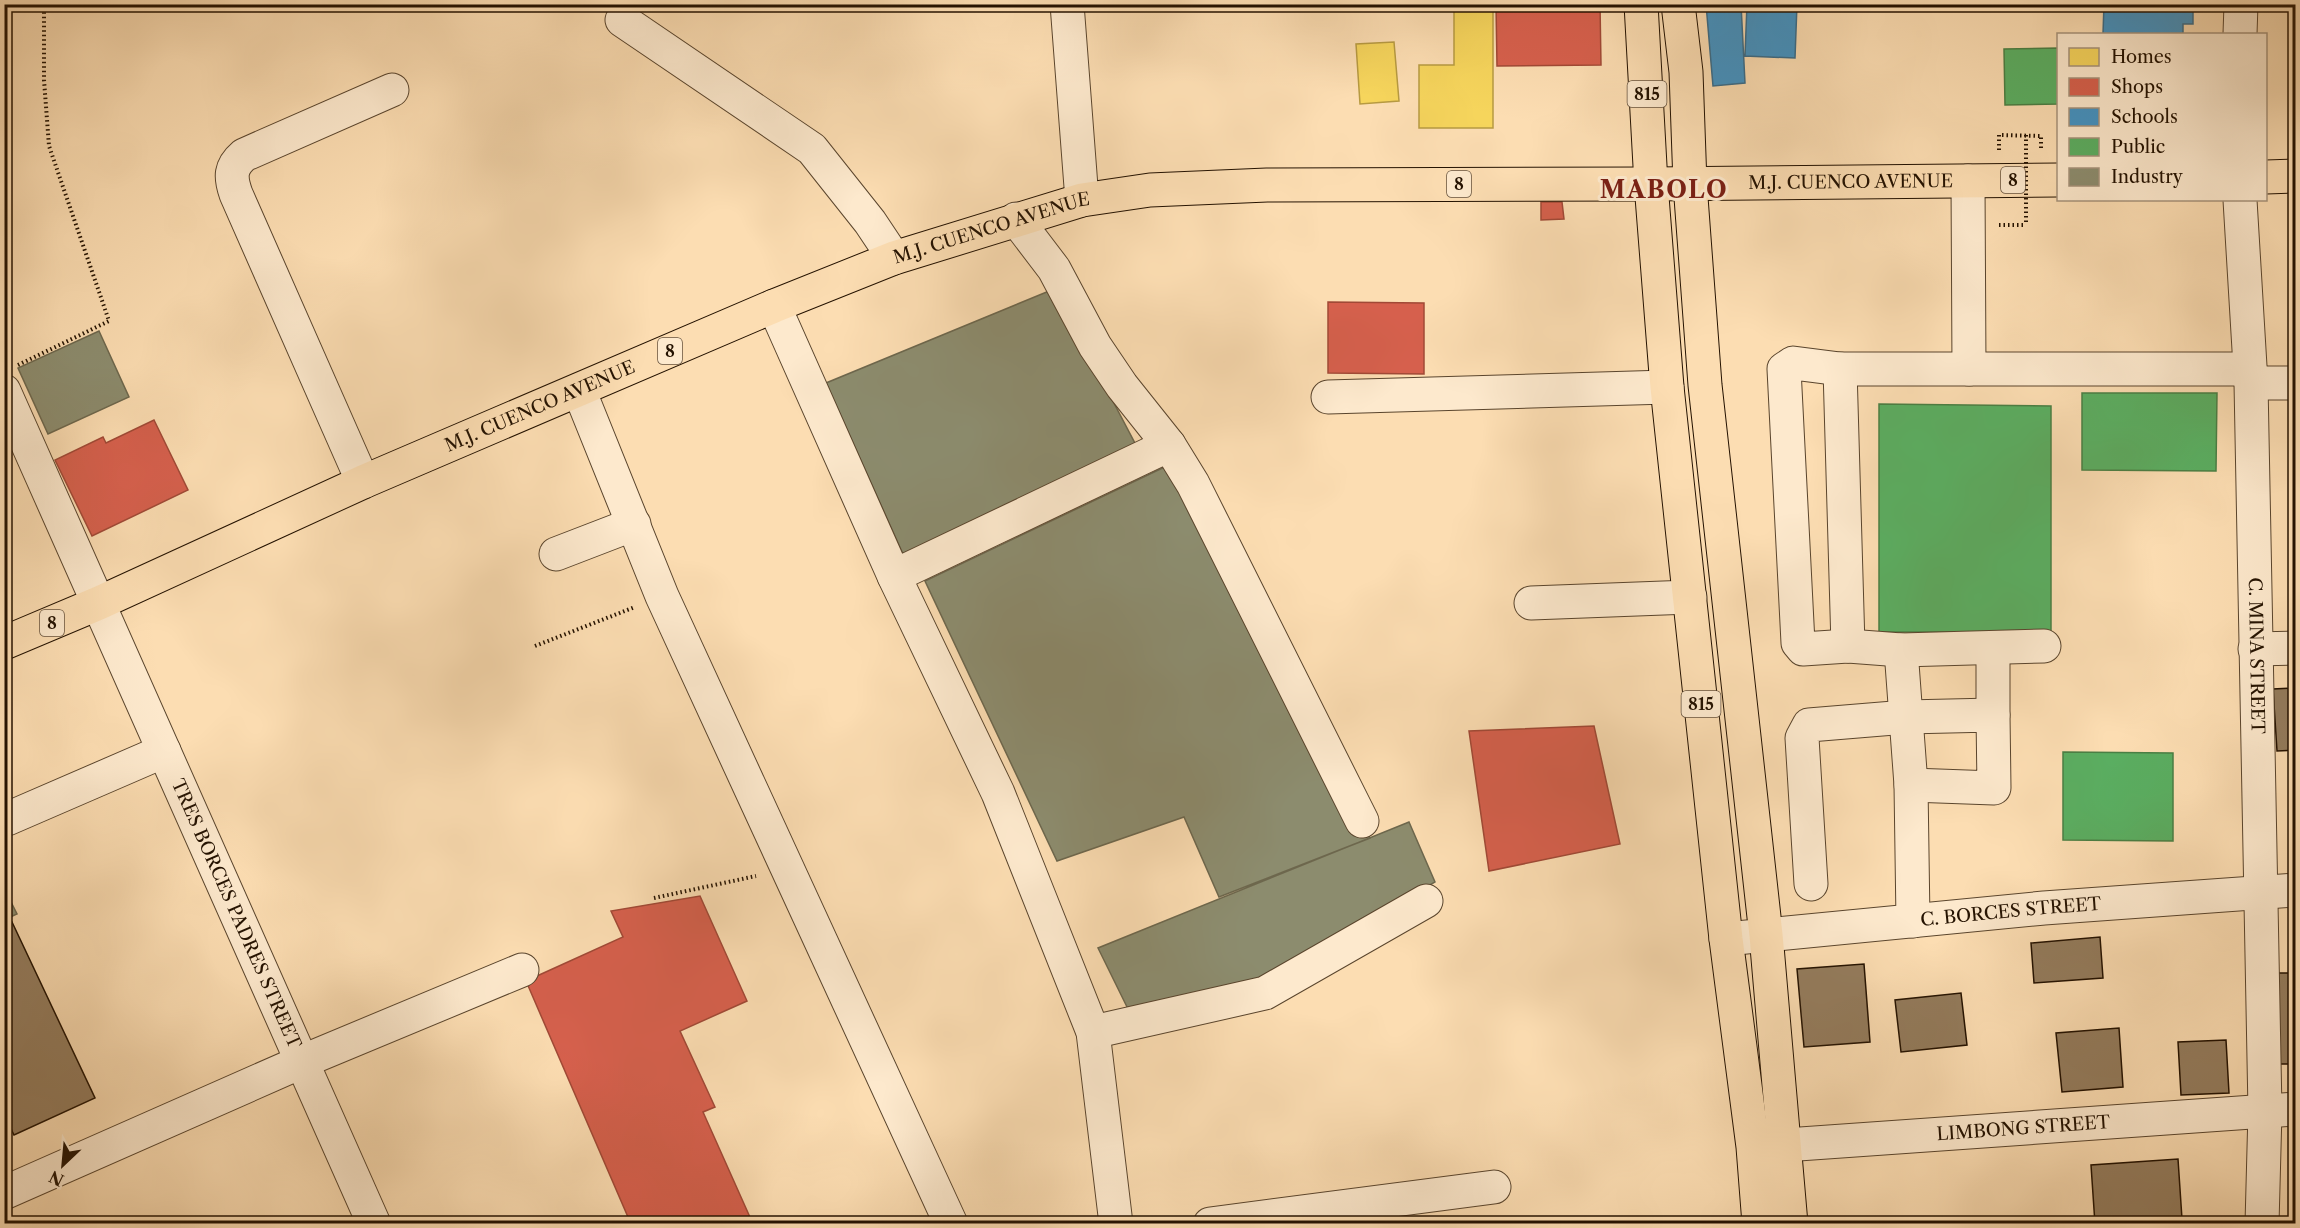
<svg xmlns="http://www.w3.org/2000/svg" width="2300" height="1228" font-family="'Libre Caslon Text',serif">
<rect width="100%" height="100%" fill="#fcddb2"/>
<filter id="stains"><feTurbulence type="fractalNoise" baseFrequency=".00333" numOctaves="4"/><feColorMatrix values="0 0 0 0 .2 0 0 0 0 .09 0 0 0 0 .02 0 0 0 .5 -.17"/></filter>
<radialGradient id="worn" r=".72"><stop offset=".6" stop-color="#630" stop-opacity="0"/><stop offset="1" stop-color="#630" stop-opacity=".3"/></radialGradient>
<!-- homes -->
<path fill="#f6d55c" stroke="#b79a41" stroke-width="1.5" d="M1454 4H1493V128H1419V65H1454Z
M1394 42 1399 101 1360 104 1356 44Z"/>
<!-- shops -->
<path fill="#d6604d" stroke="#a14936" stroke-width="1.5" d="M1496 4H1600L1601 65 1497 66Z
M1541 202H1562L1564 219 1541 220Z
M1328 302 1424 303V374L1328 373Z
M154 420 188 490 92 536 55 460 103 437 106 443Z
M1594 726 1620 844 1489 871 1469 731Z
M700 896 747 1001 680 1031 715 1107 703 1112 753 1224H631L526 981 623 937 611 911Z"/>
<!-- schools -->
<path fill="#4393c3" stroke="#3a6c89" stroke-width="1.5" d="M1706 4H1741L1745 83 1713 86Z
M1747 4H1797L1795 58 1745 56Z
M2104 4H2193V24H2183V34H2103Z"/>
<!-- public -->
<path fill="#5aae61" stroke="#4a7f44" stroke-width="1.5" d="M2058 48V104L2005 105 2004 49Z
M2082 393H2217L2216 471 2082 470Z
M1879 404 2051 406V632H1879Z
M2063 752 2173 753V841L2063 840Z"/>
<!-- industry -->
<path fill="#8c8c6e" stroke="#6d674d" stroke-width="1.5" d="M1054 289 1138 449 903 554 826 383Z
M99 331 129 397 48 434 18 368Z
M1173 463 1370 838 1219 897 1184 817 1057 861 925 581Z
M1409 822 1435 882 1263 984 1129 1011 1098 948Z
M4 888 17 914 4 920Z"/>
<!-- building -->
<path fill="#947c5d" stroke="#241201" stroke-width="1.5" d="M2296 688V750L2277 751 2273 689Z
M12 922 95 1098 14 1135 4 1114V925Z
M2100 937 2103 978 2034 983 2031 943Z
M1864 964 1870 1042 1804 1047 1797 969Z
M2277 973H2296V1064H2280Z
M1961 993 1967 1045 1901 1052 1895 1000Z
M2119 1028 2123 1087 2062 1092 2056 1033Z
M2226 1040 2229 1093 2181 1095 2178 1042Z
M2178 1159 2182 1219 2095 1224 2091 1165Z"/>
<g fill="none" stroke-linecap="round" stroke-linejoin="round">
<!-- minor casing -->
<g stroke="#5a452d" stroke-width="35">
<g id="minor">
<path d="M1067 4 1082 200"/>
<path d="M622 20 812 149 870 222 894 258"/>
<path d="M2240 34 2241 4"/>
<path d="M1968 181 1969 369"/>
<path id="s1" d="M2240 200 2251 383 2265 1111 2262 1224"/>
<path d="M1016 219 1054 269 1095 346 1122 386 1169 445 1193 484 1362 821"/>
<path d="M774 306 894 576 998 793 1093 1032 1116 1224"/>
<path d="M1840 369 1848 646"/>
<path d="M2251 383H2296"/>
<path d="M579 390 662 596 951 1224"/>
<path id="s2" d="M4 391 374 1224"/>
<path d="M1328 397 1667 387"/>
<path d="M363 482 236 194C230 177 230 167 244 155L392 90"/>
<path d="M556 554 634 524"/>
<path d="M894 576 1169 445"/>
<path d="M1531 603 1690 597"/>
<path d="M2044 646 1901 650 1848 646 1803 649 1798 643 1784 369 1793 363 1840 369H2250"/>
<path d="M2255 649 2296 648"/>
<path d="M1901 650 1911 785 1913 921"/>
<path d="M1993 715V648"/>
<path d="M4 814 7 819 164 751"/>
<path d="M1811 884 1802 738 1809 725 1906 717 1993 715 1994 788 1911 785"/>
<path id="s3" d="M1726 939 2044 908 2296 890"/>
<path d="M1093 1032 1265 993 1426 901"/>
<path id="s4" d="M1756 1147 2296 1109"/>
<path d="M4 1193 301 1062 522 970"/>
<path d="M1210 1224 1494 1187"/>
</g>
</g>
<!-- major casing -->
<g stroke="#241201" stroke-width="35">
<g id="major">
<path d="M1641 4 1651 184 1667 387 1726 939 1753 1147 1759 1224"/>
<path d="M1678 4 1686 72 1690 184 1705 385 1766 935 1791 1224"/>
<path d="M2266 177 2296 176"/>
<path id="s5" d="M4 643 99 603 363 482 774 306 894 258 1082 200 1150 190 1267 185 1651 184 2058 180"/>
</g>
</g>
<!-- path -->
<path stroke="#241201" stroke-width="4" stroke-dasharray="1.5 3" stroke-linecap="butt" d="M1999 150V135L2041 136V150
M1999 225H2026
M18 365 109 321 49 146 44 80V4
M535 646 635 607
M654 898 756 876"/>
<!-- minor -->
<use href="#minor" stroke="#fde9cd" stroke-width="33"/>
<!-- major -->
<use href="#major" stroke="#fcddb2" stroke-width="33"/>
<!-- path-bridge -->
<path stroke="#241201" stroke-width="4" stroke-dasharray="1.5 3" stroke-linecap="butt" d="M2026 135V225"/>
</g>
<g text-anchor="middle" stroke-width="6" stroke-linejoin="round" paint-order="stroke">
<!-- shield labels -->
<g fill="#fde9cd" stroke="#65523e" stroke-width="1.5">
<rect x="1627.5" y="81" width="39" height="26" rx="4.5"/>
<rect x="2001" y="167" width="24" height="26" rx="4.5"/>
<rect x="1447" y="171" width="24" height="26" rx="4.5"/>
<rect x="658" y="338" width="24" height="26" rx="4.5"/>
<rect x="40" y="610" width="24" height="26" rx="4.5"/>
<rect x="1681.5" y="691" width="39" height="26" rx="4.5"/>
</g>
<g font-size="16" font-weight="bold" fill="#241201">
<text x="1647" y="100">815</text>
<text x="2013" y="186">8</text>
<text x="1459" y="190">8</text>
<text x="670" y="357">8</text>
<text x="52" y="629">8</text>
<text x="1701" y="710">815</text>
</g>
<!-- street labels -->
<g font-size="18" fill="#241201" stroke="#fde9cd">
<text dy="6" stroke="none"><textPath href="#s5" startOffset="1936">M.J. CUENCO AVENUE</textPath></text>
<text dy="6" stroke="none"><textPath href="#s5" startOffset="1072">M.J. CUENCO AVENUE</textPath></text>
<text dy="6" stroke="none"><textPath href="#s5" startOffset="586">M.J. CUENCO AVENUE</textPath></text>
<text dy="6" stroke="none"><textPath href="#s1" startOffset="456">C. MINA STREET</textPath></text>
<text dy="6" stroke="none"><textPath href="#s3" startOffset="286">C. BORCES STREET</textPath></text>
<text dy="6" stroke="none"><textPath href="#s2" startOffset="572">TRES BORCES PADRES STREET</textPath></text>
<text dy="6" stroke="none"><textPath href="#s4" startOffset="268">LIMBONG STREET</textPath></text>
</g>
<!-- district labels -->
<g font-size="24" font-weight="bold" letter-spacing="1.5" fill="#7a1f14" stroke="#fde9cd">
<text x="1664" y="198">MABOLO</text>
</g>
</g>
<!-- margin -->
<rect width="2300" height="1228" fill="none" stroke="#fcddb2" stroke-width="24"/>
<rect x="6" y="6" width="2288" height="1216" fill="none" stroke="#241201" stroke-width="3"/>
<rect x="12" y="12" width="2276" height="1204" fill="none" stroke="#241201" stroke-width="1.5"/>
<!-- legend -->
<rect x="2057" y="33" width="210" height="168" fill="#fde9cd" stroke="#a6937b" stroke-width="1.5"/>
<rect x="2069" y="48" width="30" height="18" fill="#f6d55c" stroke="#a6937b" stroke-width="1.5"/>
<text x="2111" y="63" font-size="18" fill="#241201">Homes</text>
<rect x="2069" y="78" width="30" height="18" fill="#d6604d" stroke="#a6937b" stroke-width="1.5"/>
<text x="2111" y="93" font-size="18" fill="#241201">Shops</text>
<rect x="2069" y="108" width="30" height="18" fill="#4393c3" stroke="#a6937b" stroke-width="1.5"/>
<text x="2111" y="123" font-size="18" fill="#241201">Schools</text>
<rect x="2069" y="138" width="30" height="18" fill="#5aae61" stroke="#a6937b" stroke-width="1.5"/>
<text x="2111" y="153" font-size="18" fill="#241201">Public</text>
<rect x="2069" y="168" width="30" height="18" fill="#8c8c6e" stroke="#a6937b" stroke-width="1.5"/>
<text x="2111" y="183" font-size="18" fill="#241201">Industry</text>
<!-- north arrow -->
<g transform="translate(63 1165) rotate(206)" stroke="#fde9cd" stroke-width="4.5" paint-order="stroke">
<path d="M0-4.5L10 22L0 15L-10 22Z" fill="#241201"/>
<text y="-9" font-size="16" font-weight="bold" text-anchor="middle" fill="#241201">N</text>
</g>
<rect width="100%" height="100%" filter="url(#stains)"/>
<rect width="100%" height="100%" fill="url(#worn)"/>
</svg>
